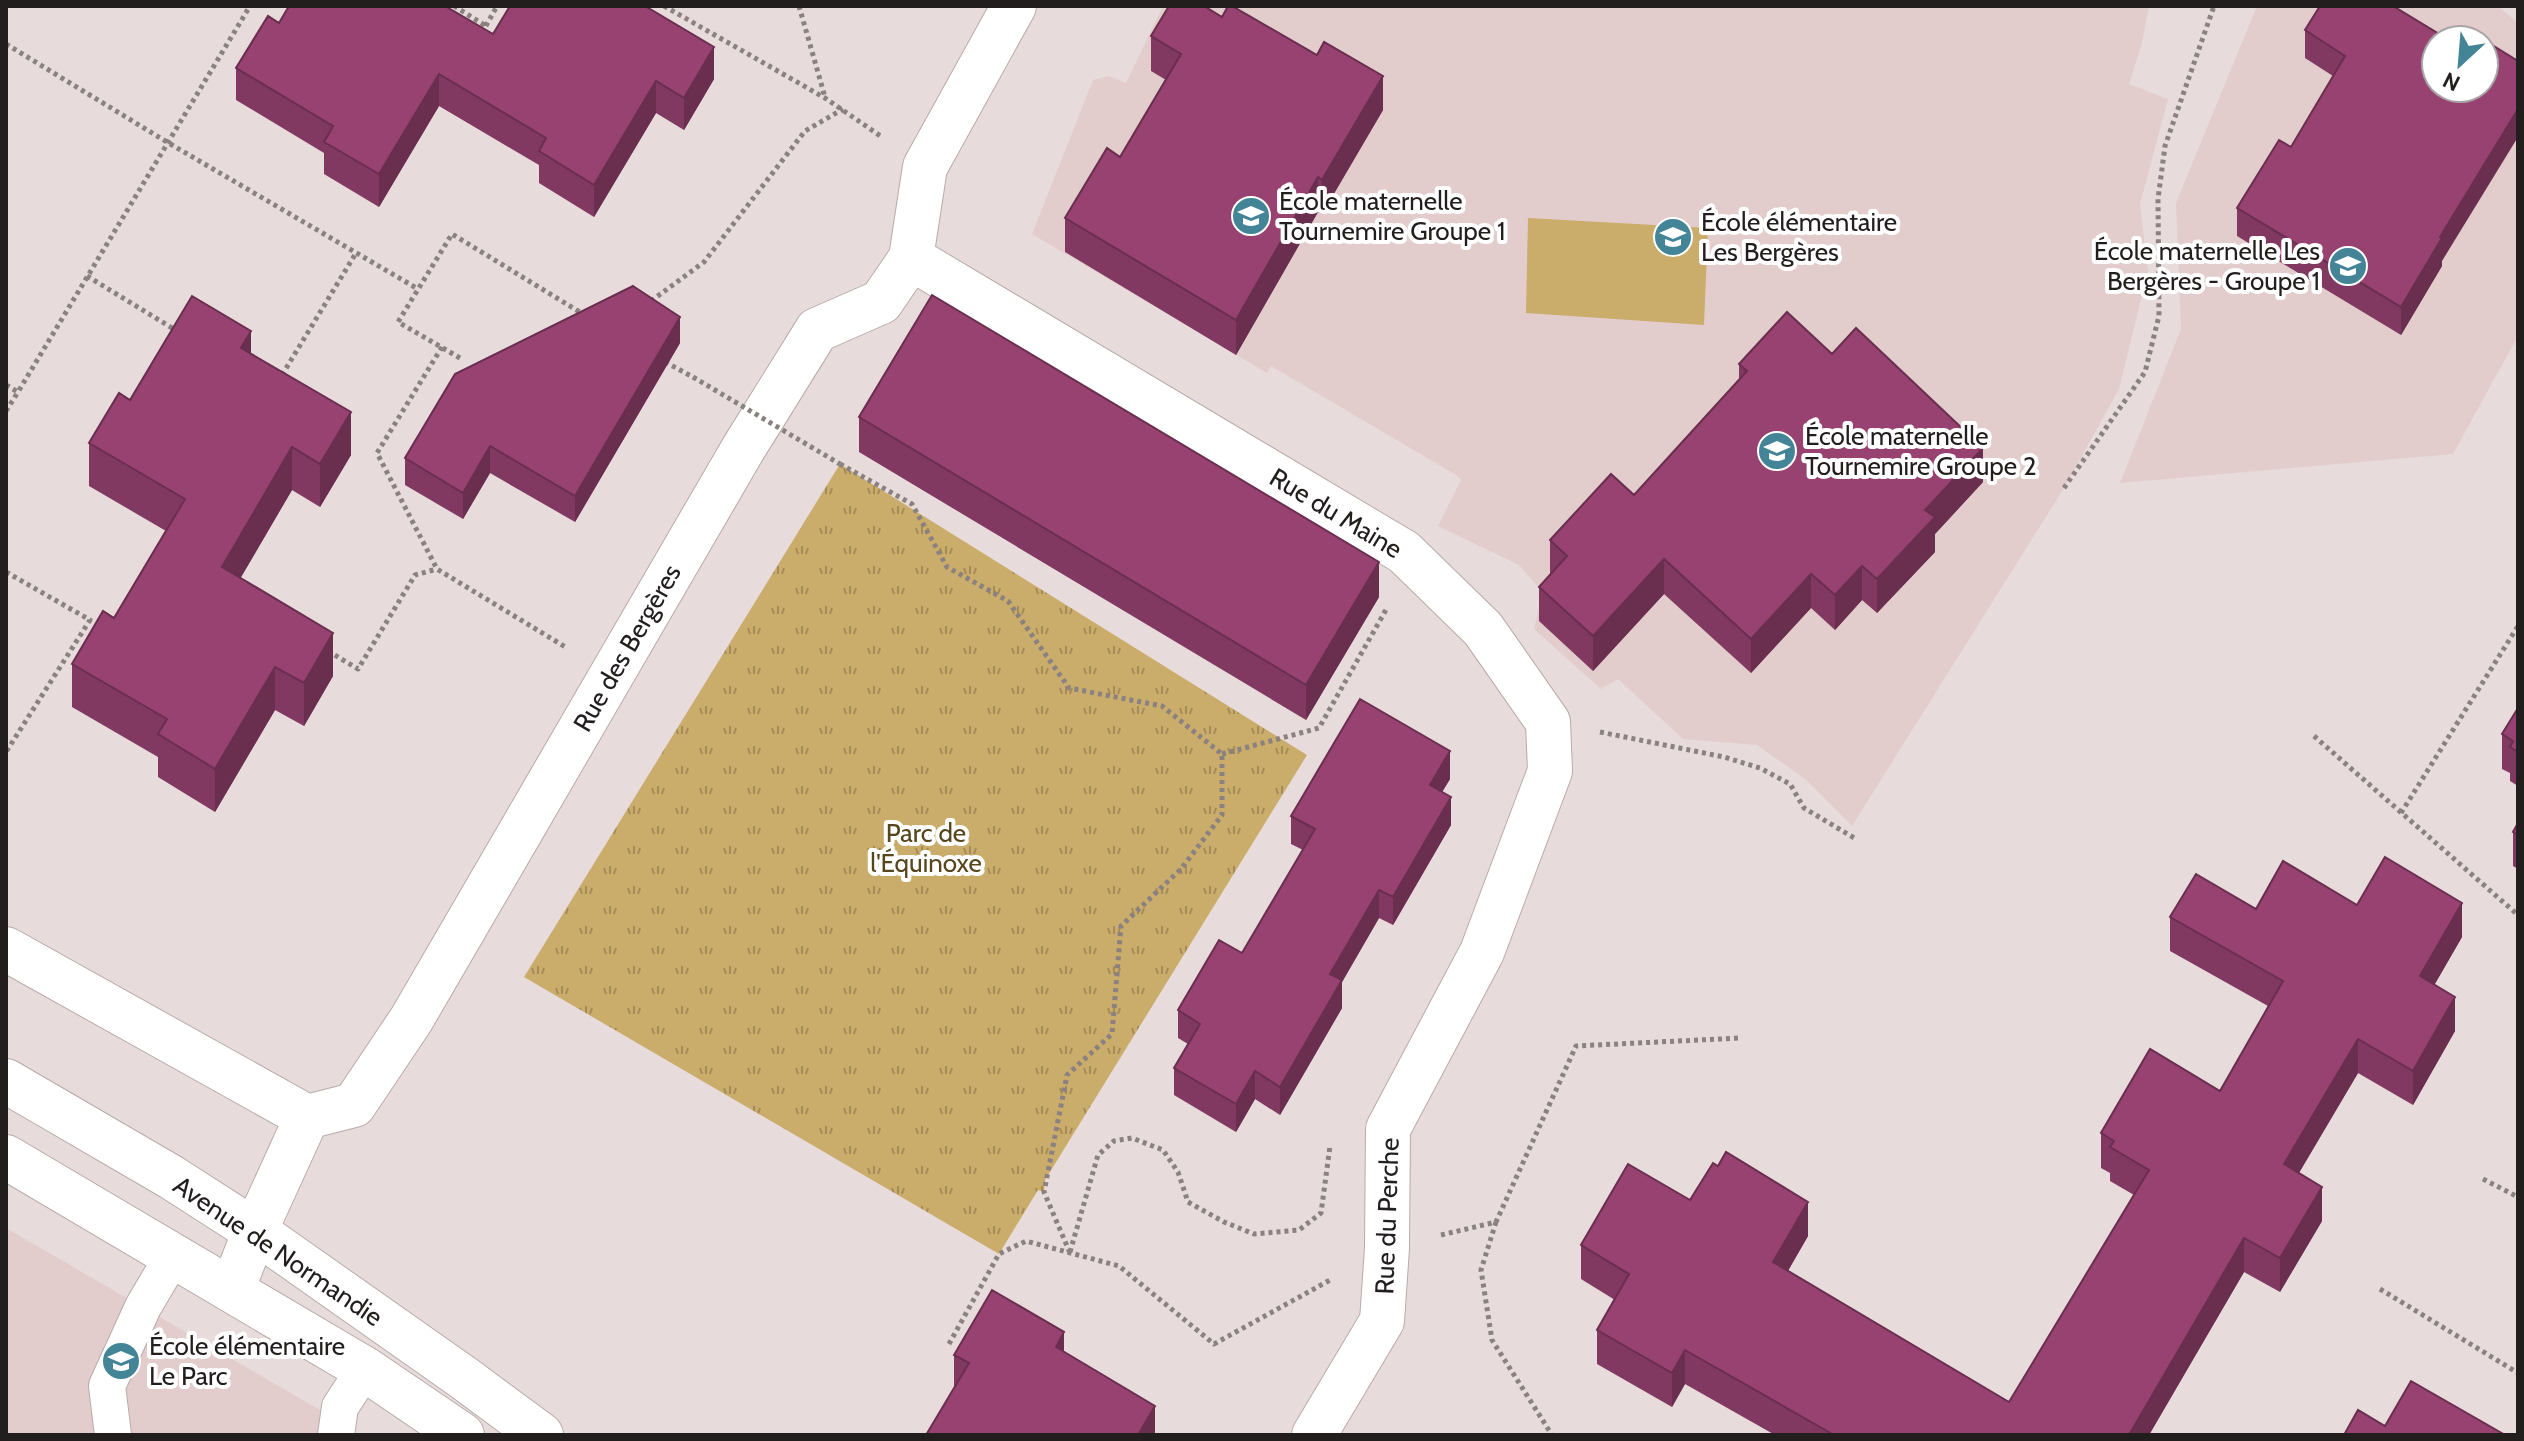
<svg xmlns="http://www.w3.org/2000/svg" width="2524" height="1441" font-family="Cabin,sans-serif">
<defs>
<pattern id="grass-tufts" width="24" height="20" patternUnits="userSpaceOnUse" patternTransform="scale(2)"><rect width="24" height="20" fill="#caac6b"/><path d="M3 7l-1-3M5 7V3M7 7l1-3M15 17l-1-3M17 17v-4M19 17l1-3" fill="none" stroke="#a48b57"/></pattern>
</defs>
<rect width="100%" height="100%" fill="#e8dbdb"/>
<!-- built -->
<path fill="#e2cdcc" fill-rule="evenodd" d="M1163 6H2149L2142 43 2129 84 2168 99 2140 204 2148 271 2119 389 2064 488 1852 826 1805 779 1757 745 1683 739 1618 679 1601 689 1534 629 1543 592 1519 565 1438 526 1461 480 1456 475 1271 366 1267 373 1032 234 1093 80 1109 76 1126 83Z
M2257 6H2498L2518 23V336L2453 454 2120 483 2181 329 2176 203ZM2436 40H2484V88H2436Z
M6 1228 327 1414 316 1435H6Z"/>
<!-- grass -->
<path fill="url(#grass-tufts)" d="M840 464 1307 755 1045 1180 1044 1192 1038 1190 999 1254 524 977Z"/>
<!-- pitch -->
<path fill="#caac6b" d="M1528 218 1708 228 1704 325 1526 313Z"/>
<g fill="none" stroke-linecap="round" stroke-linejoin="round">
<!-- lane casing -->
<g stroke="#b7abaa" stroke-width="38">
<path id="lane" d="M113 1435 107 1386 143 1307 173 1256
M336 1435 340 1407 365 1369"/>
</g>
<!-- street casing -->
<g stroke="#b7abaa" stroke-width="46">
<path id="street" d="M911 258 1404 552 1483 629 1548 722 1550 771 1482 952 1388 1129 1387 1248 1382 1321 1314 1435
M6 949 307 1117
M232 1290 255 1231 307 1117 354 1105 411 1020 743 449 817 330 881 302 911 258 925 167 1014 6"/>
</g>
<!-- secondary casing -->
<g stroke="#b7abaa" stroke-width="46">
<path id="secondary" d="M6 1081 171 1177 255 1231 464 1378 541 1435
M6 1157 365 1369 462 1435"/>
</g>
<!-- path -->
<path stroke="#8a8181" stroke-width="5" stroke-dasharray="4 4" stroke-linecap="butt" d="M454 6 486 26
M664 6 825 98 882 137
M799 6 825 97
M482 33 497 6
M6 44 167 142 418 289
M87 276 177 331
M651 301 704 262 805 131 843 109
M442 347 377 453 437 569 567 648
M460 358 398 322 452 234 583 314
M665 362 693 377
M282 375 356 253
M6 385 18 392 250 6
M6 411 18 392
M840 464 912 504 947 567 1008 601 1069 688 1162 706 1222 754V815L1181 869 1121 926 1112 1034 1067 1075 1044 1192 1070 1253
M2064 488 2145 372 2159 316 2158 199 2165 146 2214 6
M6 572 90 620 6 752
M328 651 358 669 415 575 437 569
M1600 732 1724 757 1760 768 1790 784 1804 808 1856 839
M2314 736 2518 915
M1222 754 1319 728 1387 608
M2401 813 2518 626
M2483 1179 2518 1197
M1496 1222 1481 1270 1492 1340 1552 1435
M1441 1235 1496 1222 1576 1046 1740 1038
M1070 1252 1098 1155 1114 1141 1132 1138 1163 1150 1178 1172 1188 1202 1224 1222 1254 1234 1299 1230 1321 1213 1330 1146
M2380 1289 2518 1373
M949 1344 999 1254 1026 1241 1119 1266 1214 1344 1332 1279
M1709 1435V1433"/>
<!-- lane -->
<use href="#lane" stroke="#fff" stroke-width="36"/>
<!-- street -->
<use href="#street" stroke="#fff" stroke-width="44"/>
<!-- secondary -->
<use href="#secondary" stroke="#fff" stroke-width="44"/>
<!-- path-bridge -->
<path stroke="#8a8181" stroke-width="5" stroke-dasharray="4 4" stroke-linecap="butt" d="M693 377 840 464"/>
</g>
<!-- wall -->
<path fill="#823961" d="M2393 6 2442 261V266L2401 335 2237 236V208L2291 147 2333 76 2305 58V30Z
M279 23 493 34 714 79 684 130 656 113 594 217 539 183V165L439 106 379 207 324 174V153L236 100V68Z
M1151 36 1383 110 1322 214 1318 212 1236 355 1065 252V218L1120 157 1166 80 1151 71Z
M680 343 575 522 490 473 463 519 405 485V458Z
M251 353 351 455 320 507 292 490 240 578 333 676 304 726 275 710 215 812 158 777V757L72 707V664L114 618 166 531 89 486V443L130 400Z
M1832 354 1983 482 1935 534V552L1877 613 1862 600 1835 630 1811 608 1751 673 1664 594 1593 671 1539 621V587L1550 574V540L1634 495 1739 380V364Z
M859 417 1379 597 1306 720 859 452Z
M2518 708V786L2510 781V773L2502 769V734Z
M1450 779 1442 792 1451 825 1393 925 1379 918 1342 982V1008L1280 1115 1255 1099 1236 1132 1174 1095V1068L1188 1044 1178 1038V1010L1242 953 1303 850 1291 844V816Z
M2518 823V869L2513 866V832Z
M2357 905 2462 937 2434 985 2455 1031 2413 1105 2358 1073 2299 1173 2322 1221 2280 1292 2244 1272 2149 1435H1775L1685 1384 1672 1407 1597 1364V1330L1615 1300 1581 1279V1245L1690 1200 1808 1236 1788 1271 2009 1402 2134 1195 2110 1181V1173L2101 1168V1133L2220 1091 2268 1006 2170 951V917L2256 909Z
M1064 1352 1155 1435 954 1388V1355Z"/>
<!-- shaded-wall -->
<path fill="#6a2e4f" d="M714 47V79L684 130V98Z
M439 74V106L379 207V174Z
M1383 76V110L1322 214V180Z
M656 81V113L594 217V185Z
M2518 109V137L2442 261V266L2401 335V307L2440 237Z
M1318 177V212L1236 355V320Z
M680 317V343L575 522V496Z
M251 331V374L241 348Z
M351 412V455L320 507V464Z
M490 446V473L463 519V493Z
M292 447V490L222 610V567Z
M1983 448V482L1935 534V552L1877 613V579L1925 510Z
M1664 559V594L1593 671V636Z
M1379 562V597L1306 720V685Z
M1862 566V600L1835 630V595Z
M1811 574V608L1751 673V639Z
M333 633V676L304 726V683Z
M275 667V710L215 812V769Z
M1450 751V779L1430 812V785Z
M1451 797V825L1393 925V897Z
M1379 890V918L1342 982V1008L1280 1115V1087L1330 974Z
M2462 903V937L2420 1010V976Z
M2455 997V1031L2413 1105V1071Z
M2358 1039V1073L2284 1198V1164Z
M1255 1071V1099L1236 1132V1104Z
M2322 1187V1221L2280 1292V1258Z
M1808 1202V1236L1773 1296V1262Z
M2244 1238V1272L2149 1435H2129Z
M1064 1332V1375L1056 1347Z
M1685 1350V1384L1672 1407V1373Z
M1155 1406V1435H1138Z"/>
<!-- building -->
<path fill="#974271" stroke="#6a2e4f" stroke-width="2" d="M289 6H445L493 34 510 6H645L714 47 684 98 656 81 594 185 539 151 546 138 439 74 379 174 324 142 333 126 236 68 268 16 279 23Z
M1169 6H1204L1222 17 1228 6H1232L1317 55 1324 42 1383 76 1322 180 1318 177 1236 320 1065 218 1107 148 1120 157 1181 54 1151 36Z
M2320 6H2393L2449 40H2436V88H2484V40L2518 61V109L2440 237 2442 238 2401 307 2237 208 2279 140 2291 147 2345 56 2305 30Z
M633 286 680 317 575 496 490 446 463 493 405 458 455 374Z
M932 295 1379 562 1306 685 859 417Z
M192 296 251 331 241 348 351 412 320 464 292 447 222 567 333 633 304 683 275 667 215 769 158 734 167 719 72 664 103 611 114 618 185 499 89 443 119 393 130 400Z
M1787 312 1832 354 1856 328 1983 448 1925 510 1935 517 1877 579 1862 566 1835 595 1811 574 1751 639 1664 559 1593 636 1539 587 1567 556 1550 540 1611 474 1634 495 1747 371 1739 364Z
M1360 699 1450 751 1430 785 1451 797 1393 897 1379 890 1330 974 1342 980 1280 1087 1255 1071 1236 1104 1174 1068 1200 1024 1178 1010 1219 940 1242 953 1315 829 1291 816Z
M2518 708V752L2510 747 2513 741 2502 734Z
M2518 823V835L2513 832Z
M2385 857 2462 903 2420 976 2455 997 2413 1071 2358 1039 2284 1164 2322 1187 2280 1258 2244 1238 2129 1435H1834L1685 1350 1672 1373 1597 1330 1629 1274 1581 1245 1628 1164 1690 1200 1713 1163 1718 1166 1726 1152 1808 1202 1773 1262 2009 1402 2149 1170 2110 1147 2114 1141 2101 1133 2150 1049 2220 1091 2283 981 2170 917 2196 874 2256 909 2283 861 2357 905Z
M992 1290 1064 1332 1056 1347 1155 1406 1138 1435H926L969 1363 954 1355Z
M2411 1381 2505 1435H2344L2358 1410 2385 1426Z"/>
<!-- icons -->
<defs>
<g id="school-disc" transform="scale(2)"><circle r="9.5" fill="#438497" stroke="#fff"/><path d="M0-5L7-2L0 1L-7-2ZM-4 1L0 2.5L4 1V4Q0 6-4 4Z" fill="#fff"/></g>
</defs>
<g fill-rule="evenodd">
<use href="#school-disc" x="1251" y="216"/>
<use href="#school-disc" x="1673" y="237"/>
<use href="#school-disc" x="2348" y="266"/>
<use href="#school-disc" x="1777" y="451"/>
<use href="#school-disc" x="121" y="1361"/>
</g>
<g text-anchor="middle" stroke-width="8" stroke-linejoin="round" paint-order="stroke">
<!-- poi labels -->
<g font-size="26" fill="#231e1e" stroke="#fff" text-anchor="start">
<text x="1279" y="210">École maternelle<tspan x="1279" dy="30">Tournemire Groupe 1</tspan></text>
<text x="1701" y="231">École élémentaire<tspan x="1701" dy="30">Les Bergères</tspan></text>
<text x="2320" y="260" text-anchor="end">École maternelle Les<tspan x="2320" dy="30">Bergères - Groupe 1</tspan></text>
<text x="1805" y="445">École maternelle<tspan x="1805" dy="30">Tournemire Groupe 2</tspan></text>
<text x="149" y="1355">École élémentaire<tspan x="149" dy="30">Le Parc</tspan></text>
</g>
<!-- street labels -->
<g font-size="26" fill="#231e1e" stroke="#fff">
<text transform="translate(1336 513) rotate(31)" y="9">Rue du Maine</text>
<text transform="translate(627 648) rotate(-60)" y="9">Rue des Bergères</text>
<text transform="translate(1387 1216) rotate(-88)" y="9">Rue du Perche</text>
<text transform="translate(278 1251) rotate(34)" y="9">Avenue de Normandie</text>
</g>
<!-- park labels -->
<g font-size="26" fill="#57451c" stroke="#fff">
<text x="926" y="842">Parc de<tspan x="926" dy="30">l'Équinoxe</tspan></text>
</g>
</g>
<!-- border -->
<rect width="2524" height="1441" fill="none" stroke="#231e1e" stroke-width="16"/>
<!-- north arrow -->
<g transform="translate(2460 64) rotate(206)"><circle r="38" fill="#ffffff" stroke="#a7a5a5" stroke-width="2"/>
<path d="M0-6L14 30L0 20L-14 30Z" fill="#438497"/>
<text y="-12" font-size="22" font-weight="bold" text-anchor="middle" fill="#231e1e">N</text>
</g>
</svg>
